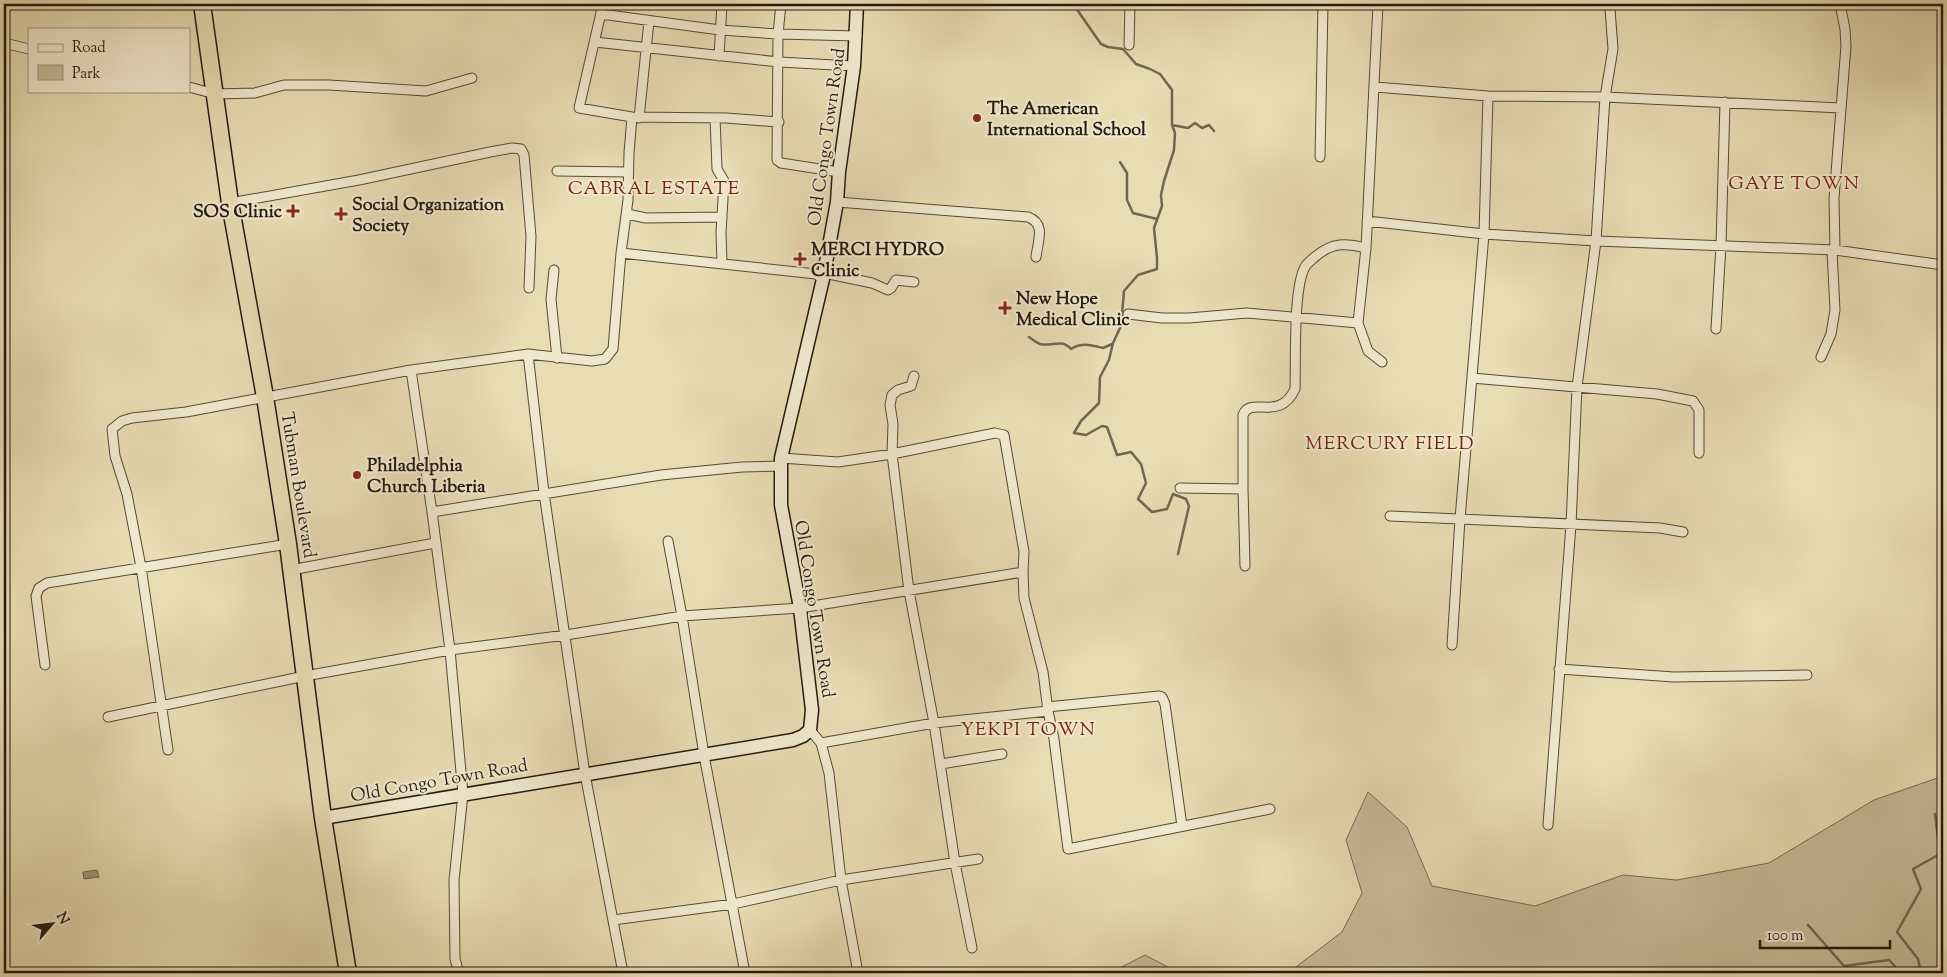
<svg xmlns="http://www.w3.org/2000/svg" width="1947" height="977" font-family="'Sorts Mill Goudy',serif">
<rect width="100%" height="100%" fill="#e8dcb2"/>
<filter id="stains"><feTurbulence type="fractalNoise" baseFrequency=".004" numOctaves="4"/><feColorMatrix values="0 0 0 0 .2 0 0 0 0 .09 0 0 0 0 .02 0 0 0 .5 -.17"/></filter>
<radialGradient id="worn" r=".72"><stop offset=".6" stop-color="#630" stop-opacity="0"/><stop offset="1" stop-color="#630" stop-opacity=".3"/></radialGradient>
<!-- green -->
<path fill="#c7bb97" stroke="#766a54" d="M1943 776V973H1288L1342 932 1362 893 1346 840 1368 792 1407 827 1432 886 1535 906 1623 875 1677 880 1769 863 1874 800Z
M1145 955 1179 973H1110Z"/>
<!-- water -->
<path fill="#a59a7b" stroke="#716751" d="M97 870 99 877 84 879 83 872Z"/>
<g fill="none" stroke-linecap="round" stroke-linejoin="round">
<!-- stream -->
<path stroke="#716751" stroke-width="2.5" d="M1076 4 1078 11 1101 44 1108 47 1123 49 1136 64 1150 69 1160 74 1172 90V125L1175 133 1174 150 1164 181 1161 195 1162 206 1154 228 1157 258V269L1138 275 1124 291 1121 326 1113 343 1109 360 1100 377 1099 403 1081 421 1074 433 1086 435 1102 426 1107 427 1117 455 1131 452 1141 464 1146 483 1138 499 1152 512 1167 509 1173 494 1186 499 1189 506 1178 554
M1172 125 1188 128 1195 123 1202 128 1209 125 1214 131
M1120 162 1127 173V200L1133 213 1157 219
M1029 337C1032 339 1037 343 1040 344 1052 347 1061 338 1071 349 1082 342 1091 345 1103 348L1112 344
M1808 925 1844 966 1889 960 1901 973
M1921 973 1918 959 1897 932 1921 889 1913 869 1940 854 1935 814"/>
<!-- street casing -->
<g stroke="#554a39" stroke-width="11">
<path id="street" d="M603 4 579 108 632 117 726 118 779 122
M781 4 778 34 777 160 781 163 839 172
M601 14 720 30 778 34 857 36
M595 42 779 62 854 66
M4 43 29 49
M1129 45 1130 4
M719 56 722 4
M189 87 215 94 255 93 284 85H329L426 91 472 78
M1375 87 1488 96 1605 97 1841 108
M639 118 649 21
M715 118 717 169 724 181 721 233 722 263
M1320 157 1323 4
M557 171 628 172
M837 202 1028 217C1046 224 1038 240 1036 257
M230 203 359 180 490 152 512 148 521 149 524 155 531 236 529 288
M627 214 646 218 722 217
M1367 221 1484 234 1596 241 1835 250 1943 265
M1366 248 1358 323 1368 351 1382 362
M1835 250 1834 198 1846 46 1845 29 1840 4
M621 253 628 200 629 153 632 117
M554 270 551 299 557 358
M824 273 872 283 888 290 891 288 896 280 914 282
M1128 314 1162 318H1189L1247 313 1358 323
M1716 329 1721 245 1725 102
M528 354 544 493 585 774 623 973
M1821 357 1831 334 1835 310 1832 250
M411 370 432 512 450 650 463 794 454 880 455 959 459 973
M914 376 911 386 898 390 892 395 890 405 893 424 892 454 909 591 934 723 955 863 972 948
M1472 378 1657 394 1693 401 1699 410V453
M1180 488 1243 489
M432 512 661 475 742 467 781 466
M1390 516 1460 519 1484 234 1488 96
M668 541 682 616 704 755 745 973
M1245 566 1243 489V415C1251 395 1279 423 1295 389 1296 362 1293 288 1305 267 1307 263 1313 259 1316 256 1333 242 1346 243 1366 248L1378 4
M291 570 435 543
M1023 572 1024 598 1043 672 1048 711 1054 739 1068 849 1270 809
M1452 645 1460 519 1660 528 1683 532
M45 665 36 596 39 588 47 583 288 544
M1559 669 1674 677 1807 675
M1047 707 1159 696 1162 697 1165 704 1182 826
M108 717 305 676 450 650 566 635 682 616 800 608 1023 572 1024 552 1004 435 995 433 892 454 838 462 781 458
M810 730 821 743 829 773 841 880 858 973
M821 743 934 723 1048 711
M168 750 141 567 127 494 115 456 112 429 122 421 132 418 186 412 411 370 528 354 592 361 605 359 613 349 621 253 816 274 823 279
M941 764 1002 754
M1548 825 1571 525 1577 387 1596 241 1605 97 1613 49 1610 9
M613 920 733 904 841 880 978 859"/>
</g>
<!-- secondary casing -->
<g stroke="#241a11" stroke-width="15">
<path id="secondary" d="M323 818 793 740 803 736 810 730 812 710 800 608 781 505V458L823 279 837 202 839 172 854 66 857 4"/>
</g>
<!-- highway casing -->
<g stroke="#241a11" stroke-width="19">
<path id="highway" d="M202 4 230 203 265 397 288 544 323 818 348 973"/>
</g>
<!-- street -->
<use href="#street" stroke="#f0e8cd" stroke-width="9"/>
<!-- secondary -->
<use href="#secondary" stroke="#f0e8cd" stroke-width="12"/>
<!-- highway -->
<use href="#highway" stroke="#e8dcb2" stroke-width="16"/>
</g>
<!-- markers -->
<g fill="#8f2418" stroke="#f0e8cd" stroke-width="2">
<circle cx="977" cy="118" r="5"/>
<path d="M290.5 203.5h5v5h5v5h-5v5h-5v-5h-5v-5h5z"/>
<path d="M338.5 206.5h5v5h5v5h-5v5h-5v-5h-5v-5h5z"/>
<path d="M797.5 251.5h5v5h5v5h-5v5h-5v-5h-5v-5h5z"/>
<path d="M1002.5 300.5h5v5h5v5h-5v5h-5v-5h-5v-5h5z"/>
<circle cx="357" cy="475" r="5"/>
</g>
<g text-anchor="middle" stroke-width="4" stroke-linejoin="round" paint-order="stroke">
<!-- poi labels -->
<g font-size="18" font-weight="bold" fill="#241a11" stroke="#f0e8cd" text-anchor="start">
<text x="987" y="114">The American<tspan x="987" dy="21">International School</tspan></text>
<text x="352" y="210">Social Organization<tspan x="352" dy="21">Society</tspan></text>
<text x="282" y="217" text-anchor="end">SOS Clinic</text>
<text x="811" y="255">MERCI HYDRO<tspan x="811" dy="21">Clinic</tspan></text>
<text x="1016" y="304">New Hope<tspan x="1016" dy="21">Medical Clinic</tspan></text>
<text x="367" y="471">Philadelphia<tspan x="367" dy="21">Church Liberia</tspan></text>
</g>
<!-- street labels -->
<g font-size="18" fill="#241a11" stroke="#f0e8cd">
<text transform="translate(826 137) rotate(-82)" y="6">Old Congo Town Road</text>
<text transform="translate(299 485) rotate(81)" y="6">Tubman Boulevard</text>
<text transform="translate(815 609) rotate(81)" y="6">Old Congo Town Road</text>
<text transform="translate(439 780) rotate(-10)" y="6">Old Congo Town Road</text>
</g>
<!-- neighbourhood labels -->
<g font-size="19" letter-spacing="1" fill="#7a1f14" stroke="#f0e8cd">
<text x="1794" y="189">GAYE TOWN</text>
<text x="654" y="194">CABRAL ESTATE</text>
<text x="1390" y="449">MERCURY FIELD</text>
<text x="1028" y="735">YEKPI TOWN</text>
</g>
</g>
<!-- margin -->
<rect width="1947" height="977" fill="none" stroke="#e8dcb2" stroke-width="20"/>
<rect x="5" y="5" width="1937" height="967" fill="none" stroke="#241a11" stroke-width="2.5"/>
<rect x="10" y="10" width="1927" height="957" fill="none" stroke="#241a11"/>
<!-- legend -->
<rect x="28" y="28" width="162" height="65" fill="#f0e8cd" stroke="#9e9682"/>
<rect x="38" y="44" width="25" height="8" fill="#f0e8cd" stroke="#9e9682"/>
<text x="72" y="52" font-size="15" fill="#241a11">Road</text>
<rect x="38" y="65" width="25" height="15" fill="#c7bb97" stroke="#9e9682"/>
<text x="72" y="78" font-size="15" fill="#241a11">Park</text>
<!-- north arrow -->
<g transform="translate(52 924) rotate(62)" stroke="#f0e8cd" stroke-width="4" paint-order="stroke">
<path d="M0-4L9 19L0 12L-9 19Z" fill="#241a11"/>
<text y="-8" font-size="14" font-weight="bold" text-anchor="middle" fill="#241a11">N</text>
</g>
<!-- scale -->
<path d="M1760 940v8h130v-8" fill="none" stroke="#241a11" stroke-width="2.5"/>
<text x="1767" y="940" font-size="15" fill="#241a11" stroke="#f0e8cd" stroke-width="4" paint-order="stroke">100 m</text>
<rect width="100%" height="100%" filter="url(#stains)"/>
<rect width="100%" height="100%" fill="url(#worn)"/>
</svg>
